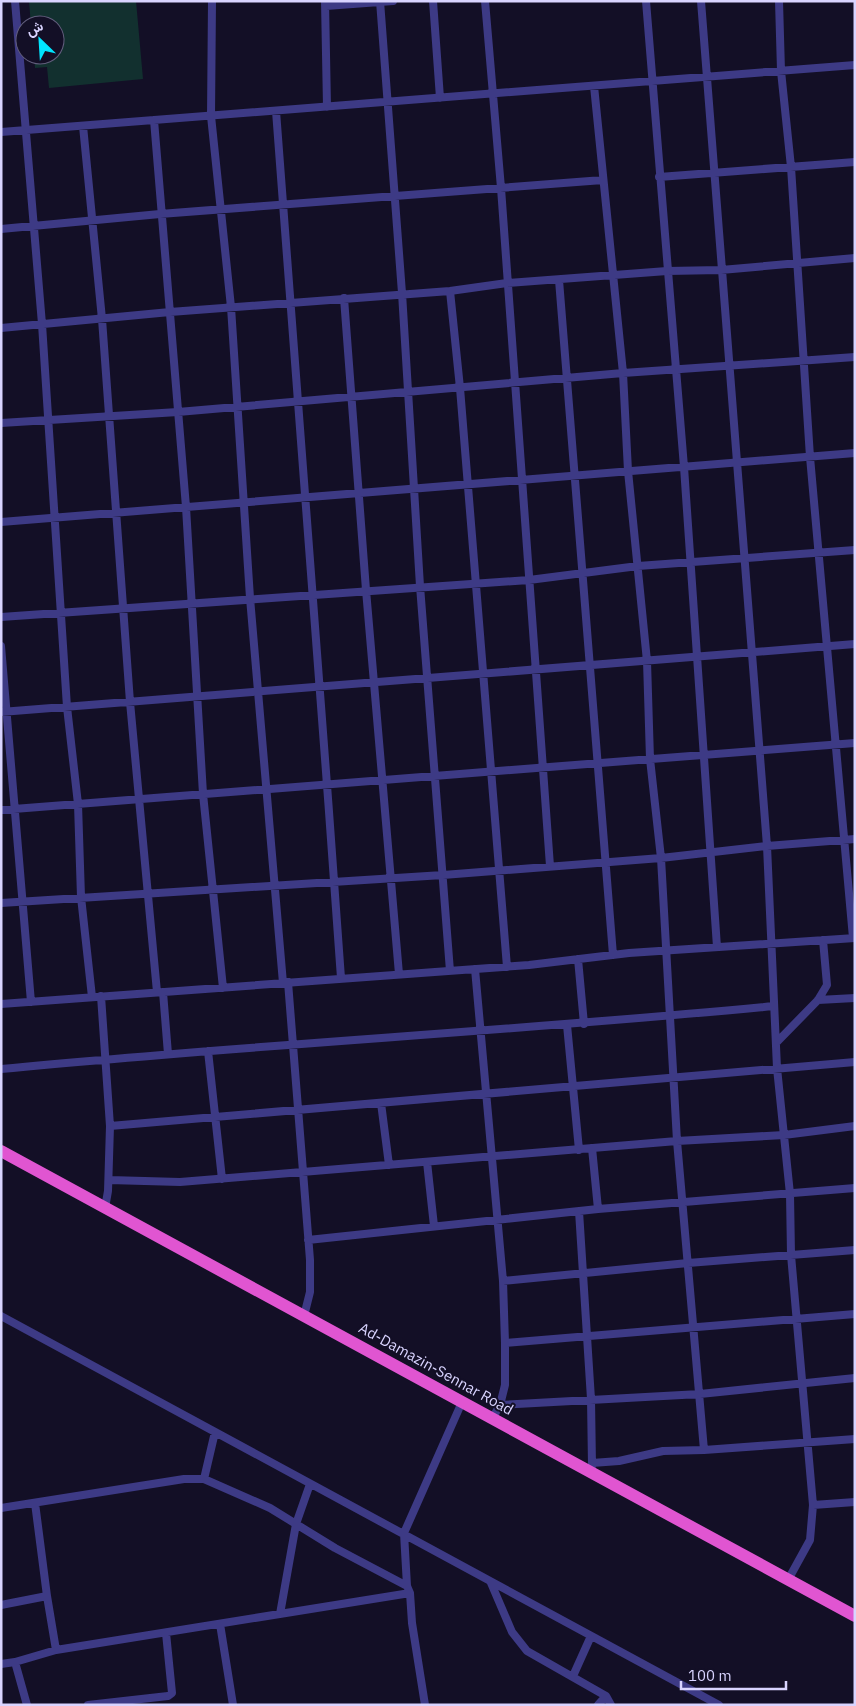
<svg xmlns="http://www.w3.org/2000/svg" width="856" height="1706" font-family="'IBM Plex Sans',Vazirmatn,sans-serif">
<rect width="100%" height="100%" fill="#130f26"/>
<!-- green -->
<path fill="#12302f" d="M29 1H136L143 79 49 88 47 67 35 68 34 55H55V25H31Z"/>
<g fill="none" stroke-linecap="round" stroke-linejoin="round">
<!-- minor -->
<path stroke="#3d3a85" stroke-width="8" d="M15 1 42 324 67 707 78 804 81 897 92 997
M212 1 211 116 231 307 250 598 283 983
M325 1 327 107
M380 1 402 293 420 586 450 971
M433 1 440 98
M485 1 501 188 550 866
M646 1 684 467 717 947
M701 1 767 846 777 1068 790 1194 791 1255 813 1505 810 1540 788 1580
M779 1 781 71 791 167 810 457 853 938
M326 6 393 1
M594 86 623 373 628 471 647 661 650 759 661 858 677 1141 704 1450
M276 111C300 400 320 689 341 978
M154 120 186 507 203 794 223 988
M83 126 102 319 130 702 157 992
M1 132 855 65
M659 177 855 162
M1 229 160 214 603 180
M559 280 613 955
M450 291 460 388 507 967
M344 298 366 590 399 974
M1 328 170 312 450 291 507 283 667 271 721 270 855 258
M1 423 178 412 623 373 855 357
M1 522 855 453
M1 617 529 580 638 566 855 550
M1 646 31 1002
M1 712 855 644
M1 810 855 743
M1 903 443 875 661 858 767 846 855 839
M578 959 584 1024
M475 969 503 1281 505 1343V1385L500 1405 492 1419
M288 982 310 1260V1292L304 1316
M163 992 168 1054
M101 996 110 1126 108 1191 105 1208
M818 1000 855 998
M1 1004 529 965 629 953 855 938
M567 1025 579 1150
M776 1043 818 1000 827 985 823 940
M208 1051 222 1179
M1 1069C258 1044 516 1031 774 1006
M381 1103 389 1165
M110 1126 855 1062
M592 1148 598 1209
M427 1162 434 1226
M109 1180 180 1182 677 1141 784 1135 855 1126
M579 1211 591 1399 592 1466
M308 1240 598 1209 855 1188
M503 1281 688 1263 855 1250
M1 1316 719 1705
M505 1343 855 1314
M500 1405 700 1394 855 1378
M592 1463 619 1461 663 1451 704 1450 855 1439
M204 1479 215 1432
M813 1505 855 1502
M1 1508 184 1479H204L270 1508 335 1548 407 1586
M491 1583 512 1632 527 1651 606 1696 611 1705
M47 1596 56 1650
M1 1605 47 1596 35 1503
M280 1614 296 1524 310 1484
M220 1624 233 1705
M15 1662 27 1705
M1 1664 15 1662 56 1650 410 1593
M573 1676 591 1636
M88 1705 168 1696 172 1693 166 1633
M425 1705 412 1623 410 1593 407 1586 404 1533 462 1402
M598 1705 606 1696"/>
<!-- trunk -->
<path stroke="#e055d1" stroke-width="12" d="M1 1151 855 1616"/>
</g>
<g text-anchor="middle" stroke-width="4" stroke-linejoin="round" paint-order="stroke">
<!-- street labels -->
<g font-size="15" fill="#d9d4ff" stroke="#130f26">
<text transform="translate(436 1369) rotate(29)" y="5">Ad-Damazin-Sennar Road</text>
</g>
</g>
<!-- border -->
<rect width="856" height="1706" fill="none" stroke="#d9d4ff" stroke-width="5"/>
<!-- north arrow -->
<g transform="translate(40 40) rotate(335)"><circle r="24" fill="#130f26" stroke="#625e7d"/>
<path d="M0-4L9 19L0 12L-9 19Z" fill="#00e5ff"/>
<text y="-8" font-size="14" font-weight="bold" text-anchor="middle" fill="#d9d4ff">ش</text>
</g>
<!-- scale -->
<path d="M681 1681v8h105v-8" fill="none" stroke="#d9d4ff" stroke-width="2.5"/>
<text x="688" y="1681" font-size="15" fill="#d9d4ff" stroke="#130f26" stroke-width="4" paint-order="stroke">100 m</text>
</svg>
